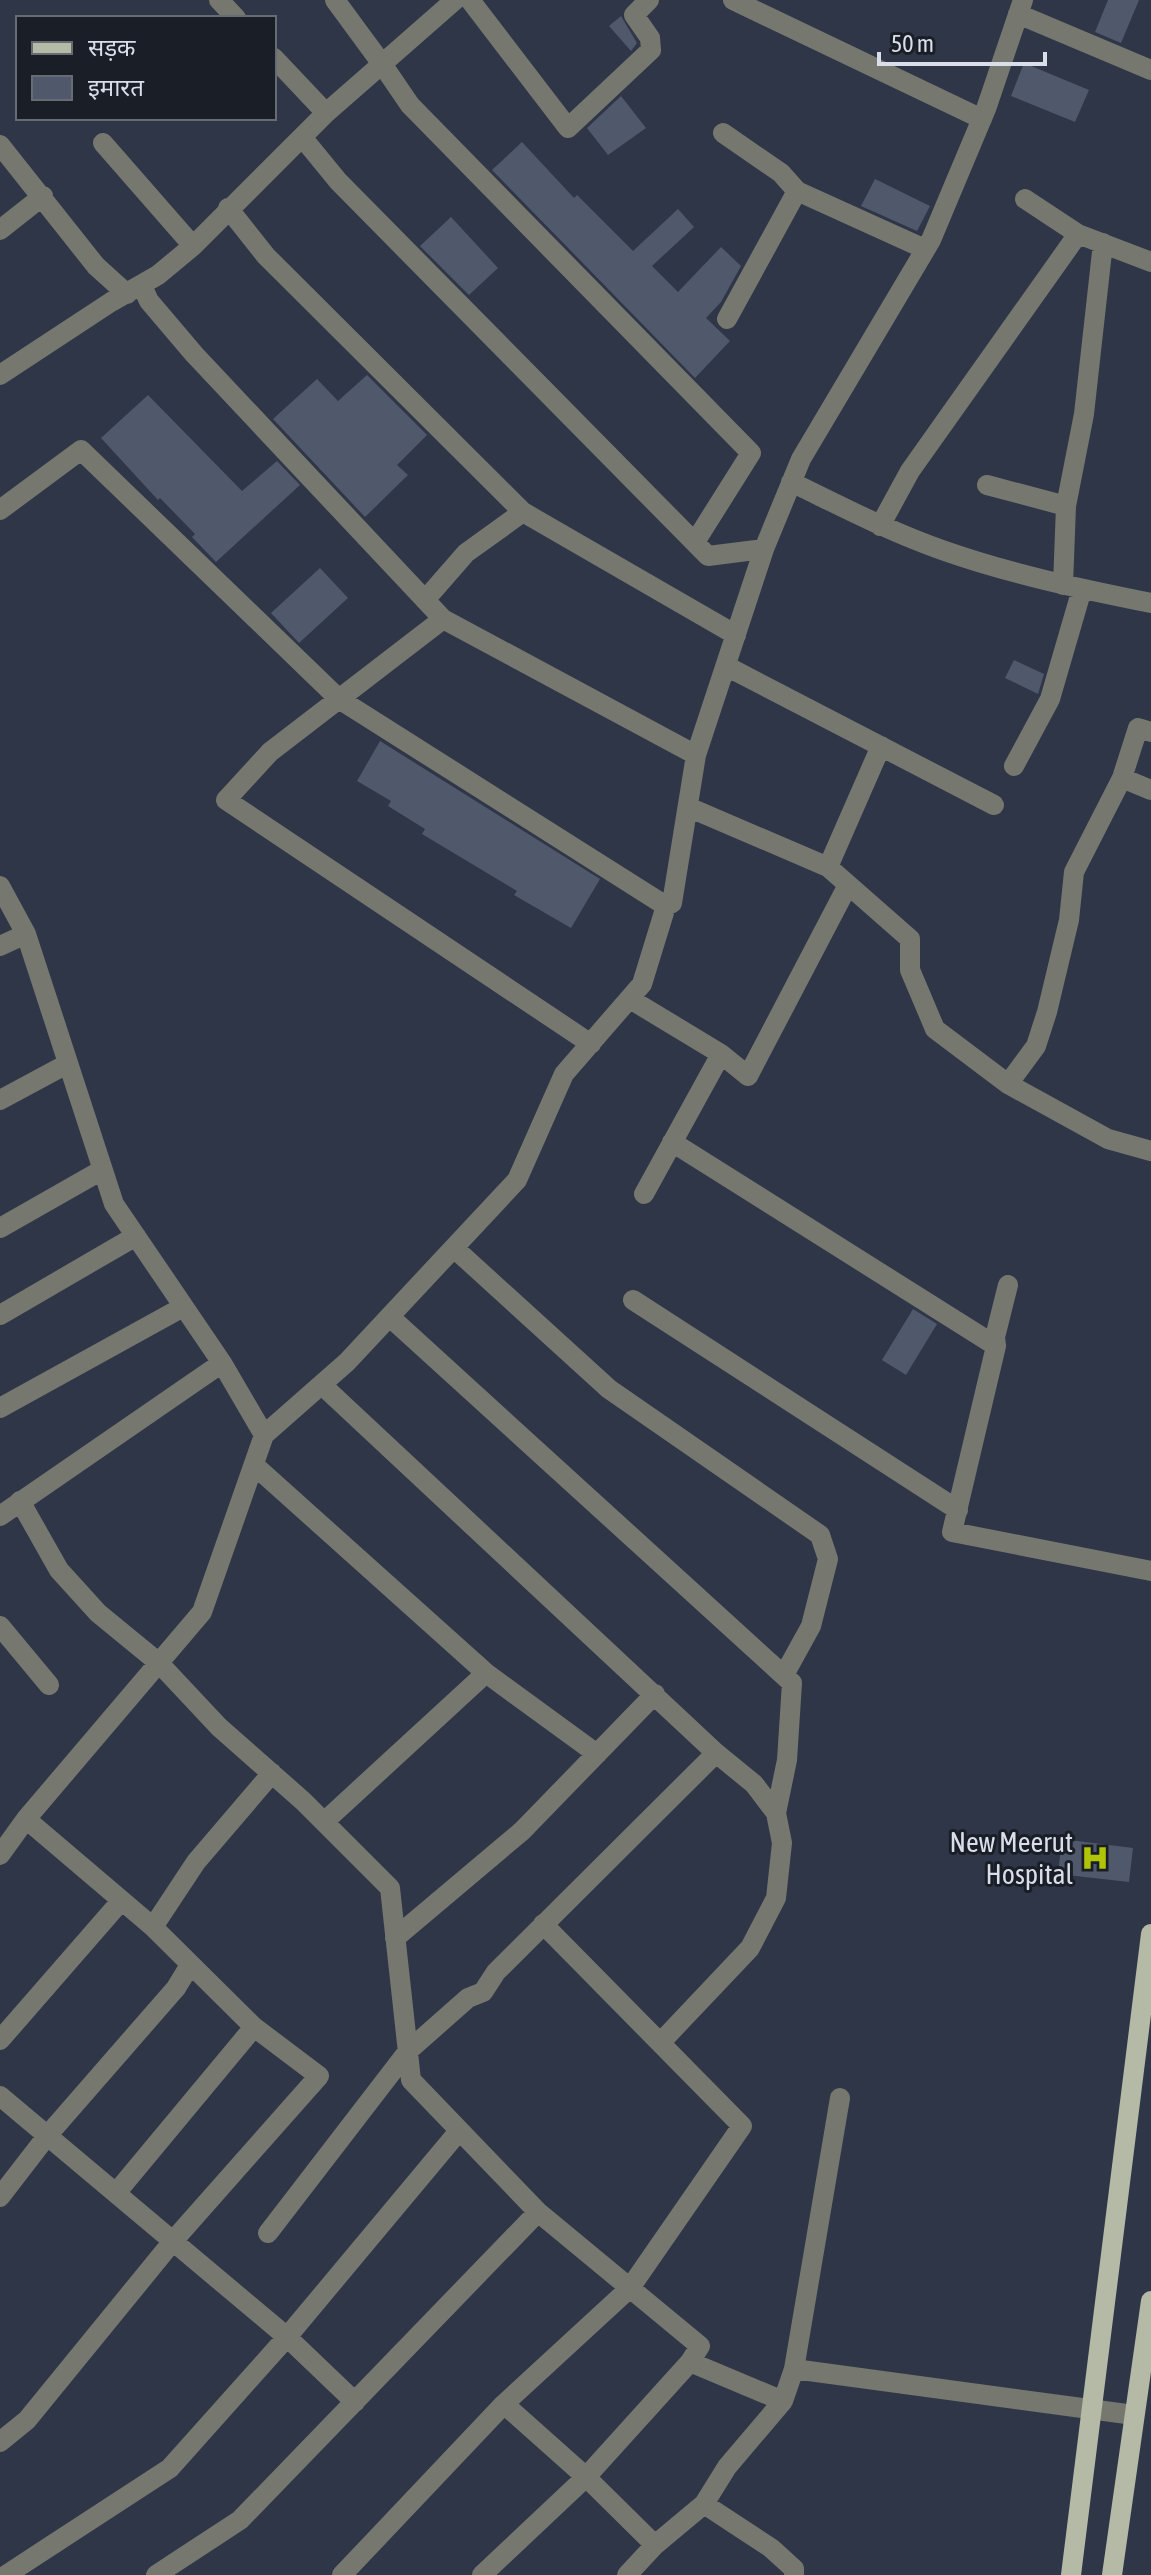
<svg xmlns="http://www.w3.org/2000/svg" width="1151" height="2575" font-family="'Asap Condensed','Noto Sans Devanagari',sans-serif">
<rect width="100%" height="100%" fill="#2f3648"/>
<!-- building -->
<path fill="#50586b" d="M1108 0H1139L1121 43 1095 32Z
M621 16 637 43 631 51 609 26Z
M1024 63 1089 90 1075 122 1011 96Z
M621 96 646 128 608 155 587 128Z
M522 142 574 198 577 195 633 251 678 209 694 227 652 266 678 292 721 247 741 266 721 302 706 318 730 341 695 378 492 170Z
M875 179 930 206 917 231 861 206Z
M451 217 498 268 469 295 420 246Z
M367 375 427 435 397 465 408 475 365 517 273 419 317 379 338 401Z
M148 395 242 491 277 461 300 485 216 562 192 537 195 534 160 498 158 500 101 438Z
M320 568 348 598 299 643 271 613Z
M1014 660 1044 674 1038 694 1005 678Z
M380 741 600 879 571 928 514 895 517 891 422 834 425 829 388 806 391 801 357 781Z
M913 1309 937 1324 906 1375 882 1360Z
M1062 1839 1133 1848 1129 1882 1058 1874Z"/>
<g fill="none" stroke-linecap="round" stroke-linejoin="round">
<!-- minor -->
<path stroke="#76786f" stroke-width="20" d="M219 0 236 18
M455 0 382 64 410 105 751 453 695 542
M470 0 568 128 651 50 650 38 634 15 649 0
M733 0 982 119
M1018 14 1151 70
M274 58 326 113
M723 133 781 173 797 191
M302 137 338 181 708 556 764 549
M103 143 193 246
M0 145 96 266 127 294
M1025 199 1078 234 1151 262
M228 208 266 256 523 512 736 635
M0 230 43 196
M142 286 149 301 194 354 443 619
M727 319 797 191 925 249
M0 375 111 302 158 275 193 246 326 113 382 64 335 0
M791 482C841 506 890 532 942 550 1010 574 1081 589 1151 603
M987 485 1066 506
M0 510 81 450 339 699 666 906
M880 526 910 471 1078 234
M1063 585 1066 506 1084 414 1103 243
M425 600 466 553 523 512
M726 666 994 805
M1014 766 1050 699 1082 589
M1122 778 1138 728 1151 732
M688 807 828 867 910 939V970L935 1029 1008 1084 1108 1139 1151 1151
M828 867 881 746
M0 886 26 934 114 1204 222 1363 264 1435 202 1612 26 1819 0 1855
M0 946 26 934
M630 999 721 1054
M591 1044 226 800 270 752 443 619 696 755
M1008 1084 1036 1046 1047 1012 1069 920 1074 872 1122 778 1151 790
M0 1100 67 1064
M672 1142 996 1346 952 1532 1151 1571
M644 1194 721 1054 748 1076 848 885
M0 1228 102 1170
M454 1248 609 1389 820 1535 828 1559 811 1626 784 1675
M633 1300 958 1510
M0 1315 136 1236
M390 1317 792 1683 787 1760 776 1813 782 1843 776 1898 750 1948 661 2042
M996 1346 995 1337 1008 1285
M322 1385 716 1753 754 1784 776 1813
M0 1408 183 1307
M264 1435 347 1362 517 1180 564 1074 642 984 666 906 672 903 696 755 764 549 801 459 931 240 986 109 1023 0
M254 1465 486 1673 597 1754
M20 1501 59 1570 98 1613 159 1663 219 1727 303 1801 390 1888 411 2080 538 2212 700 2346 690 2362 783 2401 794 2369 1134 2415
M0 1516 222 1363
M0 1626 49 1685
M324 1822 486 1673
M153 1927 196 1862 272 1773
M395 1938 522 1831 655 1694
M0 2040 121 1901
M0 2096 287 2337 355 2402
M116 2193 254 2027
M0 2197 47 2136 176 1988 190 1965
M268 2233 408 2051 468 1998 483 1992 496 1972 716 1753
M794 2369 840 2098
M504 2404 586 2477 655 2545
M0 2442 27 2420 173 2241 319 2076 254 2027 153 1927 26 1819
M704 2504 771 2548 794 2569V2575
M6 2575 170 2468 287 2337 459 2131
M156 2575 240 2520 538 2212
M342 2575 504 2404 630 2288 742 2126 543 1924
M482 2575 586 2477 690 2362
M627 2575 655 2545 704 2504 727 2467 783 2401"/>
<!-- major -->
<path stroke="#b5baa6" stroke-width="20" d="M1071 2575 1151 1934
M1112 2575 1151 2301"/>
</g>
<!-- icons -->
<defs>
<g id="hospital-bare" transform="scale(2.16)"><path d="M-5-5h3v3.5h4V-5h3V5h-3V1.5h-4V5h-3Z" fill="#afc505" stroke="#1a1e26" stroke-width="2.5" paint-order="stroke"/></g>
</defs>
<g fill-rule="evenodd">
<use href="#hospital-bare" x="1095" y="1858"/>
</g>
<g text-anchor="middle" stroke-width="6" stroke-linejoin="round" paint-order="stroke">
<!-- poi labels -->
<g font-size="28" fill="#d9dee9" stroke="#1a1e26" text-anchor="end">
<text x="1073" y="1852">New Meerut<tspan x="1073" dy="32">Hospital</tspan></text>
</g>
</g>
<!-- legend -->
<rect x="16" y="16" width="260" height="104" fill="#1a1e26" stroke="#666b74" stroke-width="2"/>
<rect x="32" y="42" width="40" height="12" fill="#b5baa6" stroke="#666b74" stroke-width="2"/>
<text x="88" y="56" font-size="24" fill="#d9dee9">सड़क</text>
<rect x="32" y="76" width="40" height="24" fill="#50586b" stroke="#666b74" stroke-width="2"/>
<text x="88" y="96" font-size="24" fill="#d9dee9">इमारत</text>
<!-- scale -->
<path d="M879 52v12h166v-12" fill="none" stroke="#d9dee9" stroke-width="4"/>
<text x="891" y="52" font-size="24" fill="#d9dee9" stroke="#1a1e26" stroke-width="6" paint-order="stroke">50 m</text>
</svg>
